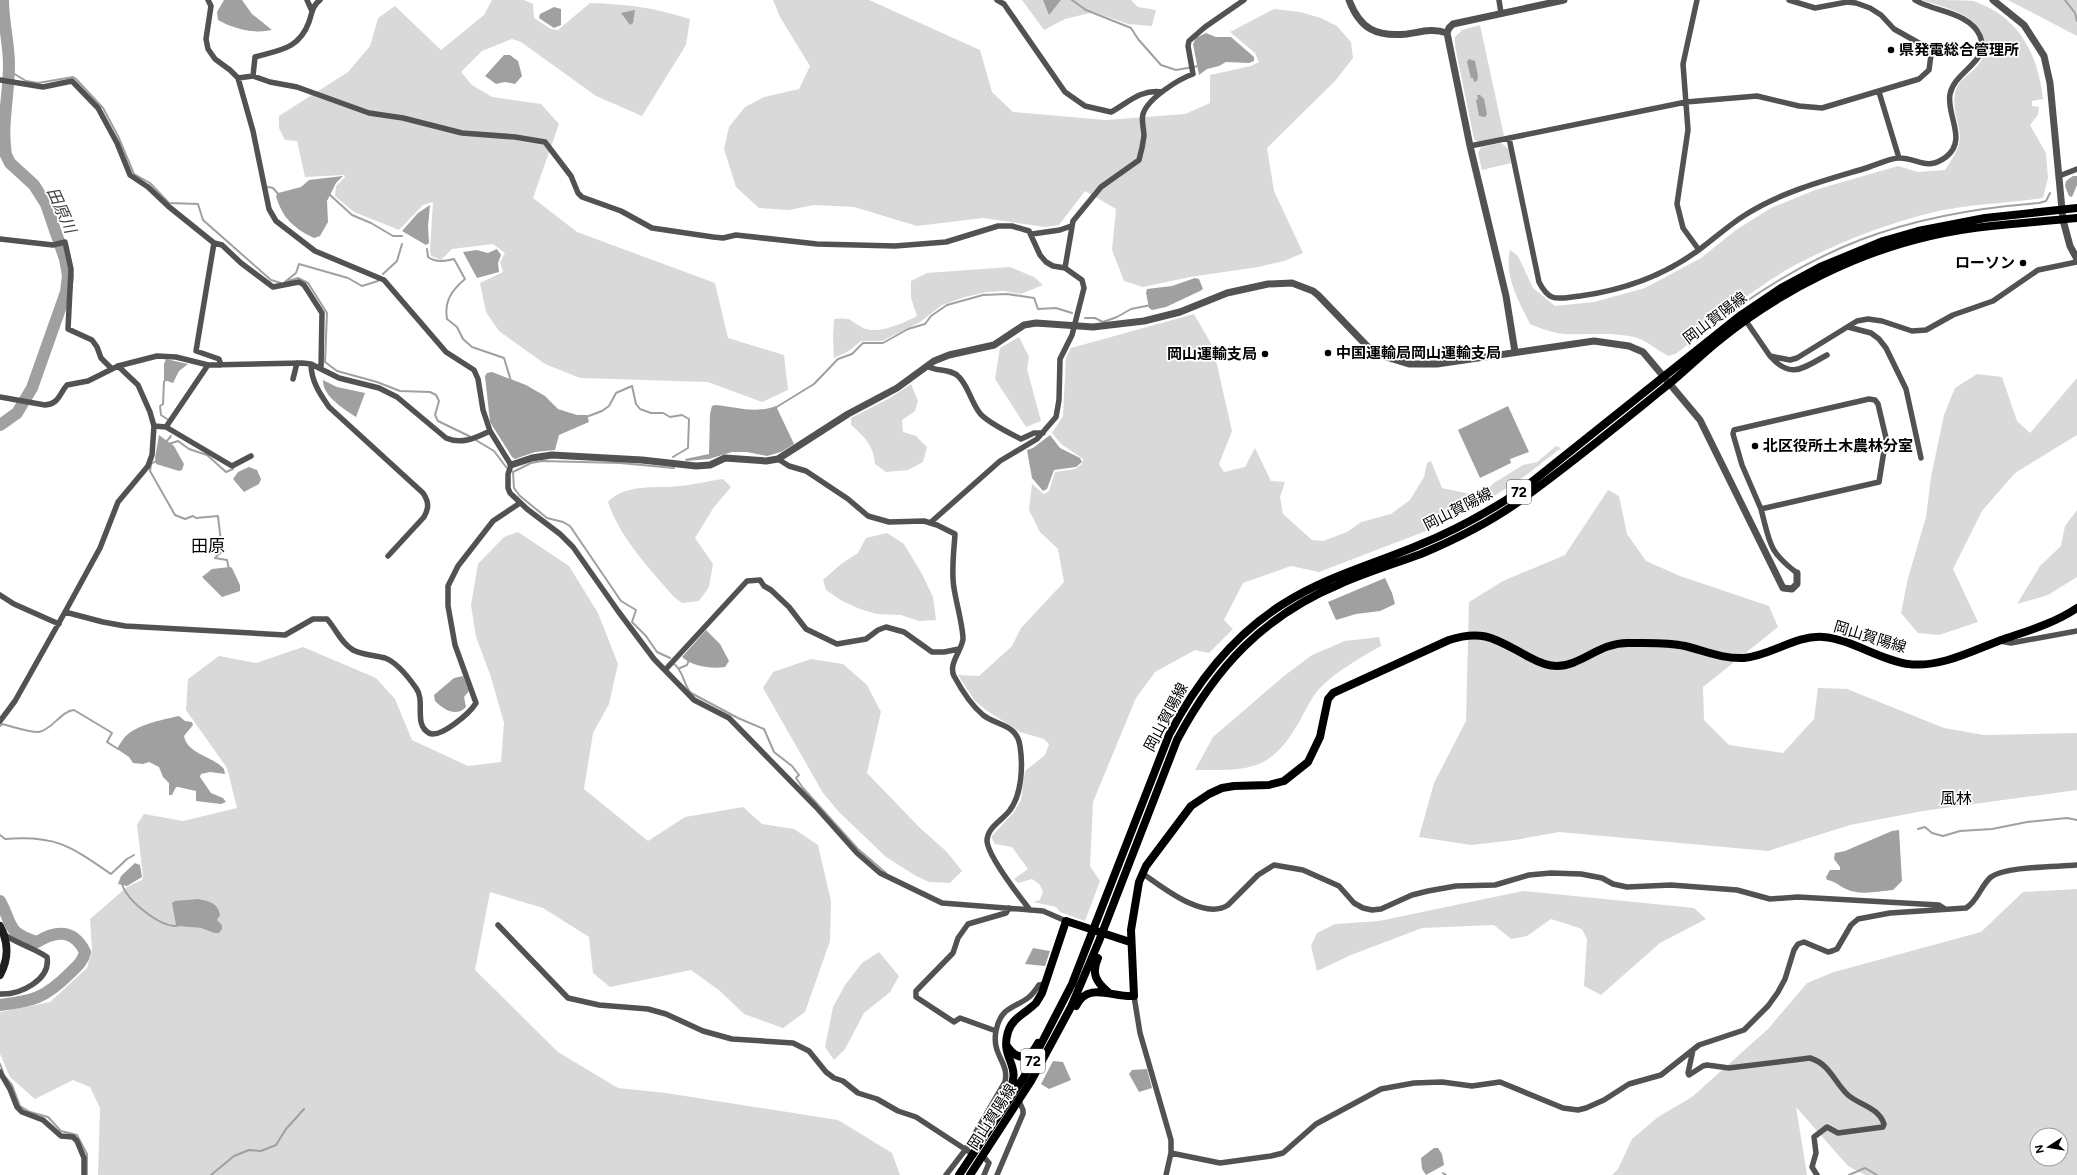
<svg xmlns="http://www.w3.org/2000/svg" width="2077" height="1175" font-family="Figtree,'Noto Sans JP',sans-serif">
<rect width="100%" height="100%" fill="#fff"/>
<!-- green -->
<path fill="#d9d9d9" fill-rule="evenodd" d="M492 0H524L533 4 534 18 551 29 558 30 590 3C627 4 655 8 690 19L686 45 642 116 596 96 521 42 512 39 482 51 461 72 472 85 492 97 541 104 559 124 533 198 577 232 715 283 728 338 784 355 788 390 762 402 708 382 580 378 545 364 499 331 486 312 480 283 503 272 500 262 505 253 493 244 452 249 441 260 431 256 430 250 433 202 423 205 399 230 354 212 335 196 336 186 345 177 344 175 305 177 297 141 285 140 279 128V116L348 72 370 46 378 18 395 6 441 50 484 15Z
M773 0H869L980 50 992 92 1013 112 1106 120 1185 114 1210 103V75L1251 66 1259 62 1255 53 1230 32 1274 9 1300 12 1321 18 1337 26 1351 42 1353 58 1335 81 1267 148 1274 191 1303 253 1284 261 1258 267 1190 277 1143 287 1124 281 1112 250 1116 209 1085 191 1059 225 1045 227 983 218 917 226 854 207 814 205 789 210 759 208 736 187 724 149 729 127 745 107 764 97 799 89 810 66 780 17Z
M1022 0H1131L1138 7 1156 10 1152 26 1128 24 1094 12 1065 19 1044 30Z
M1922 0C1934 0 1963 0 1973 1 2019 16 2038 54 2043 99L2032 101V106L2039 107 2038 115 2030 125 2046 153 2048 178 2043 198C2007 203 1970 204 1934 212 1886 224 1839 242 1795 265 1763 283 1732 307 1702 328L1700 335 1677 353 1669 356C1657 351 1647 340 1634 337 1611 332 1588 335 1565 334 1553 333 1541 329 1530 324 1519 302 1504 276 1510 250L1518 256 1533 288 1555 306 1594 302 1645 288 1701 258 1736 230 1771 208 1815 190 1898 166 1918 172 1945 170C1951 161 1960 148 1960 137 1959 123 1952 109 1955 94 1957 79 1970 76 1979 64 1983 59 1984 54 1984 47 1986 15 1945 8 1922 0Z
M2008 0H2077V36Z
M1480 25 1504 136 1478 142 1474 139 1455 46V37L1462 30Z
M1501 143 1509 149 1511 163 1482 170 1478 153 1481 147Z
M1010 267 1034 277 1043 285 1021 294 1004 291 987 292 965 297 942 305 920 322 882 341H861L849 351 834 358 833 336 834 319C852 317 849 320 863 328 879 335 903 323 917 316L911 298V281L927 273Z
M1194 314 1213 347 1232 431 1219 464 1224 472 1245 467 1255 448 1271 481 1285 482 1280 497 1283 514 1312 540 1323 541 1347 532 1361 522 1391 514 1410 500 1424 477 1427 463 1431 461 1442 488 1480 496 1494 483 1523 465 1537 462 1556 446 1561 448 1525 476 1485 502 1439 526 1319 572 1291 566 1243 583 1224 620 1233 629 1209 653 1195 650 1155 672 1136 698 1093 802 1090 866 1100 881 1085 921 1060 912 1056 907 1033 902 1040 900 1043 891 1039 884 1032 879 1018 883 1014 879 1028 869 1012 847 995 844 991 837 1014 812 1021 800 1025 771 1045 755 1049 744 1044 739 1020 732 986 710 975 701 958 675 979 676 1012 646 1021 628 1064 582 1058 549 1040 532 1029 510 1032 484 1044 494 1049 491 1055 472 1075 469 1082 464 1083 459 1061 444 1052 433 1063 416 1066 358 1071 348Z
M1019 337 1029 357 1027 369 1041 421 1026 427 995 379 1000 348Z
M1977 374 2002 377 2017 421 2030 433 2077 378V435L2015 473 1982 511 1953 569 1978 622 1939 635 1918 633 1901 613 1908 578 1926 517 1931 477 1944 415 1955 388Z
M911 384 918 401 915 411 902 420 903 432 916 436 927 447 923 462 908 470 886 472 875 464C874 446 864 436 851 425V418L890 398Z
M723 479 731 487 714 507 695 538 713 564 709 587 699 601 682 603 674 597C649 568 620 538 608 502 625 483 656 489 679 486 694 485 708 481 723 479Z
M1608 490 1619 496 1627 534 1646 561 1680 576 1769 606 1778 627 1703 687 1704 720 1729 745 1783 753 1814 719 1818 688 1847 689 1944 728 1984 735 2077 733V790L1923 811 1850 825 1768 851 1559 832 1515 840 1471 845 1419 837 1434 783 1466 721 1469 602 1503 581 1565 555Z
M2077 510V577L2048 595 2017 604 2040 566 2061 546 2065 526Z
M518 532 569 566 598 613 618 664 609 704 593 733 584 789 648 841 685 817 743 807 762 824 794 829 818 845 831 901 830 941 805 1012 783 1028 744 1014 720 991 691 970 610 987 593 973 589 937 543 908 490 892 475 970 558 1052 618 1088 666 1093 838 1120 892 1153 900 1175H98L100 1108 90 1087 73 1080 35 1099 10 1077 0 1054V1012L50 1002 87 968 92 950 90 919 127 887 142 880 143 877 137 825 144 814 183 821 237 808 227 768 186 710 188 679 219 656 256 663 303 647 376 678 395 699 412 740 468 766 501 762 504 723 490 674 476 637 471 605 478 564 504 537ZM172 903 218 917 214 933 201 928 176 926Z
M887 533 904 544 922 574 933 597 936 620 919 621 901 615 877 614 860 609 842 601 826 590 823 580 841 564 858 553 866 538Z
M1379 637 1381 646C1360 658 1338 670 1321 687 1311 697 1305 712 1298 724 1269 773 1247 770 1195 770L1213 737 1284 676 1312 655 1345 641Z
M811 659 843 664 867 685 881 712 867 773 920 828 947 852 962 871 950 883 929 882 916 876 886 857 839 812 823 793 763 688 773 672Z
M2077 889V1175H1865L1848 1166 1796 1107 1807 1175H1612L1618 1169 1632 1139 1658 1117 1692 1097 1768 1029 1807 983 1834 972 1981 932 2023 892ZM2037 1135H2061V1159H2037Z
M1523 891 1694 908 1706 919 1660 943 1601 995 1584 986 1587 939 1582 929 1551 919 1527 936 1511 939 1494 925 1422 928 1351 955 1317 971 1311 946 1317 933 1335 924 1379 921Z
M879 952 899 976 890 992 864 1013 845 1049 834 1060 825 1047 833 1007 845 985 862 963Z"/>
<!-- water -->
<path fill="#a0a0a0" d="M224 0H242L252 14 272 30C254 34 234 29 218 20L217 12Z
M1043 0H1061L1049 15Z
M554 7 561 9V25L554 28 539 18 540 14Z
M635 10 633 23 630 25 621 13Z
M1206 33 1216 37H1231L1254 57V61L1249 63 1226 62 1219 66 1207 69 1199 75 1193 44 1196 38Z
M504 55H510L518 61 522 76 515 84 505 82 496 84 485 76Z
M1469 59 1475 61 1478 76 1477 81 1474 82 1473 78H1471L1467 62Z
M1477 95H1480L1484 99 1487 114 1485 117 1479 116 1476 100 1478 99Z
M343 176 336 183 327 201 328 222 320 236 314 238C293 228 282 217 276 196L278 193 301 187 309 180Z
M2073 176H2077V185L2072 197 2069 196 2065 186 2066 181Z
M430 205 428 226 429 243 426 245 402 231 418 213Z
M497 249 501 255 498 263 499 272 477 278 463 252 477 250 488 253Z
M1195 278 1199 279 1203 289 1200 291 1166 307 1152 310 1149 308 1146 293 1147 289 1172 286Z
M166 359 188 364 179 371 173 383 164 380V364Z
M492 372 526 385 545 396 558 409 577 415H587L589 422 559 435 555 450 535 452 515 459 512 457 490 422 485 376 487 373Z
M323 380 337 387 365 393 356 417C344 409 322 396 323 380Z
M715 405C737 407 755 414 776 406L794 444 781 452 767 456 747 452H732L709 459 686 461 685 459 709 454 710 414 712 406Z
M1508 406 1529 452 1510 459 1511 463 1480 478 1458 430Z
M159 435 174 446 184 464 182 470 179 471 156 464 155 458Z
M1050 435 1060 448 1080 458 1082 462 1076 467 1054 470 1047 489 1043 491 1032 478 1027 450 1033 448Z
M249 467 257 470 261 479 259 484 244 492 233 479 238 472Z
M230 567 232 568 240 585V591L222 597 202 577 212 569Z
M1385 578 1392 593 1395 604 1380 611 1356 614 1336 620 1328 602Z
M706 630 720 644 729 661 725 667C712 669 693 667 682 657Z
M463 676 469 691 464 697 466 707C456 718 443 709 435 701L434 695 454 678Z
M179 716 185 721 192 722 193 725 184 736C187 754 213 756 224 769L225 774 210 772 201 774 200 777 211 793 223 798 226 802 221 804 196 801V791L178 787H176L172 795H169V783L163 777 159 767 149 762 143 764 133 763 129 757 117 749C120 744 123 738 128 734 140 724 165 719 179 716Z
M1899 830 1902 881 1893 890C1880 891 1859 896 1846 889 1839 886 1835 881 1827 880L1826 877 1830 870H1840V867L1834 859 1835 853 1845 851 1892 831Z
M135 863 140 865 142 877 127 886 118 884 121 876Z
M198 899C209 901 218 903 220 915L217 920 222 925V929L219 933H214L201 928 176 926 172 903 175 901Z
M1033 948 1050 951 1045 966 1025 964Z
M1053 1061 1063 1062 1071 1080 1049 1089 1041 1084Z
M1147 1069 1152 1088 1139 1092 1129 1074 1132 1070Z
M1434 1148H1438L1442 1154 1444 1165 1426 1175 1422 1169 1421 1158Z"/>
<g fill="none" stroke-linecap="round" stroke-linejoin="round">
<!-- stream -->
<path stroke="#a0a0a0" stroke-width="2" d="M1072 0 1086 10 1131 28 1138 39 1161 65 1176 70 1199 66
M2065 0 2075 13 2077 21
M8 70 26 81 38 83 73 77 76 79 103 108 118 136 134 174 150 183 169 203 198 204 203 220 271 280 281 283
M268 187 273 188 279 195
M329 194 352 215 371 223 393 236H402
M427 249 428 257C436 263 446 261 454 259L465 279C452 290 444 301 447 319L457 327 463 339 472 347 504 358 511 381
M383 274 397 261 402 244
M286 281 296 273 299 264 348 278 362 286 378 281
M285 282 298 278 308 283 327 313 325 362 337 371 377 382 400 391 430 392 436 395 439 401 435 415 438 421 471 437
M1085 318H1095L1103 322 1117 317 1131 309 1151 305
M1706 331C1813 247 1904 213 2039 203L2046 201 2050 193
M165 380 164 382 163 404 160 406 161 415 167 419
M775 408 814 384 838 359 852 354 863 343H883L908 329 925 324 931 316 947 305 983 295 1007 294 1034 298 1038 309 1056 308 1072 313
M586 417 602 411 609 406 616 393 632 386 636 404 640 409 651 413H663L670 417 682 415 689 419 688 448 673 457
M474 439 494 451 506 467 513 472 531 463 542 461 620 463 674 468
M166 442 171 436
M169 444 178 441 189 449 207 455 226 472 233 469
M156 461 151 464 150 471 175 515 185 519 193 516 196 518 218 516 222 551 215 558 227 560 229 569
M513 472 514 488 520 496 547 518 563 522 570 526 621 601 636 610 632 622 646 636 657 652 670 658
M674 664C684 671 683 685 691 693L738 718 764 729 774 752 792 766 799 775 796 778 803 788 858 849 886 873
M680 668 687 665 689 660
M0 726 2 724C11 726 31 733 39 732 53 729 61 711 74 710L109 731 112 733 107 742 118 749
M1918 829 1925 827 1932 833 1943 836 1960 831 1992 829 2027 822 2067 818 2077 820
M0 835 5 839C56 835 70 846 111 874L127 859 134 855
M122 884C127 901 160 927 177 926
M0 1064 3 1072
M6 1078 12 1085 20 1106 30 1112 48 1117 61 1131 77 1135 87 1154V1175
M1443 1173 1446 1175
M211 1175 234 1156 249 1150 261 1151 276 1145 286 1129 304 1109
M1849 1175 1865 1168 1877 1175"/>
<!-- river -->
<path stroke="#a0a0a0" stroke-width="12" d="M0 425 17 413 32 388 66 292 68 276 65 259 46 204 34 185 10 163 6 155C1 125 9 95 9 65 9 43 3 22 3 0
M0 901C13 924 5 932 37 942 56 930 74 929 85 952 83 962 76 967 69 974 45 998 33 1001 0 1005"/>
<!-- minor -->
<path stroke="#525252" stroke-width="5.5" d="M208 0 211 6 206 39 208 49 215 59 230 70 238 78 253 131 269 209 276 221 315 251 384 280 446 352 474 370 478 379 483 410 490 431
M307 0 312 11
M997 0 1004 4 1065 92 1085 106 1111 112C1128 103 1140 89 1162 92
M1499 0 1501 13
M1697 0 1683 64 1688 130 1677 204 1683 228 1699 250
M253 76 255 57C280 50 299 49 309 22 312 13 312 6 320 0
M238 78 253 76 270 82 297 87 369 113 403 118 462 133 515 137 545 142 571 176 578 193 582 197 621 211 652 228 713 237 723 238 736 235 817 244 895 246 946 242 998 226H1012L1029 231 1040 255 1046 262 1053 266 1065 268 1082 280 1084 288 1072 335 1060 359 1059 400 1056 417 1037 439 1000 461 930 523
M0 80 43 87 72 81 98 108 117 143 130 175 148 187 168 206 214 243 222 245 241 263 273 287 299 282 304 285 322 313 321 368
M1879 92 1899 158
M1509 138 1539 282C1550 304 1559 298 1580 296 1624 290 1664 276 1700 249 1715 238 1729 225 1745 215 1781 192 1823 181 1863 169 1874 166 1887 159 1898 158 1916 157 1926 172 1946 157 1968 140 1946 115 1950 94 1955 70 1991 62 1980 36 1970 12 1934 12 1915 0
M1470 146 1686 102 1757 96 1799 106 1822 108 1919 79 1929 70 1931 55 1926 47 1894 29 1881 15 1870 8 1856 3 1847 2 1815 8 1789 0
M2059 176 2077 169
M1032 234 1060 230 1071 226
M0 239 53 245 65 242 71 269 68 329 92 340 97 347 101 358 111 368
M214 243 196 351 219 359 221 365
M1065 268 1073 221 1101 187 1139 160C1141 153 1143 144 1144 136 1144 128 1141 121 1143 114 1148 98 1179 79 1193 74L1188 46 1189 41 1205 27 1244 0
M1746 321 1770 356 1790 360 1797 358 1857 321 1868 319 1882 321 1912 331 1926 330 1953 315 1993 301 2038 270 2077 262
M1848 327 1871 333 1879 339 1886 348 1906 389 1921 458
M1770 356C1791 380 1803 368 1827 355
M311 364C311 381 320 394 329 407L423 493C429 502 429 508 424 517L388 556
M927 366C936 372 951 368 959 377 968 386 971 401 979 412 984 420 1011 434 1021 439L1034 433H1043
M293 379 297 363
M0 397 45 405C59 404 59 394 67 385L88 381 118 366 157 356 176 357 208 365 302 363 311 364 339 378 379 388 397 397 446 438C462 445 475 438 490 431L511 465 508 474V488L510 493 527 509 560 534 573 547 618 611 654 659 694 700 729 718 816 807 857 853 880 873 942 903 1043 911 1066 921
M1869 399 1875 400 1878 404 1886 438 1879 482 1761 509 1742 465 1733 434 1734 430Z
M154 426 166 427 208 365
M166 427 232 466 251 456
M778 459 789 466 806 471 848 499 868 516 889 522 924 521 937 525 955 534C954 551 951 571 954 588 956 602 963 626 963 639 962 650 948 664 954 676 961 689 971 705 983 715 997 726 1017 724 1020 746 1023 765 1022 794 1010 810 1003 820 987 827 987 841 988 856 1019 896 1030 910
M1761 509C1770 543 1768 551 1797 573
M0 595 14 604 59 624
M65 612 100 548 118 502 148 466 152 455 154 426 150 412 138 385 118 366
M2000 641 2011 643 2077 631
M665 670 747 581 760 580 764 586 771 590 789 607 806 629 837 644 866 639 878 630 886 627 904 632 932 652H944L959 649
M0 721 15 701 65 612 103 622 125 626 285 635 313 619H327C336 629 341 643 353 650 362 655 375 655 385 658 396 662 409 678 416 688 426 701 413 724 429 733 440 739 470 713 476 703L455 645 448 606V586L458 566 493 521 520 503
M1142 873C1162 887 1204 921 1228 905L1258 875 1274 865 1303 870 1339 886 1354 903 1363 908 1372 910 1381 909 1412 895 1428 891 1456 886 1495 885 1529 875 1551 873 1581 874 1602 878 1613 884 1627 887 1671 885 1737 890 1770 899 1798 897 1939 905 1945 909
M498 925 568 998 599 1005 648 1009 666 1014 703 1031 732 1039 793 1043 809 1051 826 1072 834 1078 843 1081 858 1093 877 1099 898 1111 916 1117 974 1155
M0 994C20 995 51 980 47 957 34 948 18 944 5 935
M1134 996 1140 1033 1171 1140V1153L1166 1175
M996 1031 960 1018 954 1022 916 997V991L953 953 958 938 968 924 1006 913 1009 908
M1693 1050 1688 1073 1689 1075 1703 1066 1707 1065 1729 1068 1810 1058C1830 1064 1834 1082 1848 1095 1861 1106 1878 1107 1884 1124L1883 1127 1838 1133 1827 1127 1814 1137 1816 1153 1812 1167 1817 1175
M0 1072 10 1089 17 1107 22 1112 43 1120 61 1136 73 1137 77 1141 84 1158V1175
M1171 1153 1220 1163 1271 1156 1283 1153 1316 1124 1381 1089 1414 1083 1442 1082 1472 1086 1500 1082 1563 1108 1578 1110 1586 1108 1604 1100 1629 1084 1661 1075 1699 1045 1744 1030 1768 1006 1778 992 1785 979 1794 950 1798 944 1804 942 1828 952 1832 951 1837 949 1851 925 1858 919 1890 913 1966 908C1978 901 1981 885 1991 877 2006 866 2057 867 2077 865
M983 1156 989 1163 984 1175
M946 1175 966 1149 1005 1082C1008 1068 1001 1062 997 1050 993 1039 996 1021 1005 1012 1012 1006 1022 1003 1029 997 1033 994 1036 989 1039 985L1045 984
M997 1175 1023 1114V1110L1019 1101"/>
<!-- tertiary -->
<path stroke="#525252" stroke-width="7" d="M1349 0C1360 29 1376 37 1407 34 1421 32 1432 28 1447 33
M1993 0 2024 25 2044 56 2050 83 2063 220 2070 246 2077 259
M1515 352 1506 296 1470 146 1447 33 1449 28 1453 24 1564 0
M511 465 532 458 552 455 642 460 696 466 710 465 725 458 766 461 778 459 848 414 897 388 934 361 949 355 994 345 1024 325 1036 323 1093 327 1144 321 1180 312 1227 293 1268 284 1292 283 1313 291 1318 295 1367 346 1386 357 1409 364H1437L1594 341 1629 346 1643 352 1700 420 1783 588 1792 589 1797 584V573"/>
<!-- secondary -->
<path stroke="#1f1f1f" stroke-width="8" d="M0 926C9 943 9 958 0 975"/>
<!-- primary -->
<path stroke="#000" stroke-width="8" d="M1098 958C1091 973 1096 982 1108 992
M1076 1006C1088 981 1113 998 1134 996L1131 930 1139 882 1146 866 1191 806 1209 794 1222 788 1234 786 1269 785 1284 781 1308 762 1320 737 1328 699 1333 693 1449 640C1485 628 1498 641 1529 657 1538 662 1547 666 1557 666 1581 666 1600 642 1629 643 1647 643 1668 642 1685 646 1705 651 1723 659 1744 658 1771 656 1795 635 1823 637 1852 639 1879 660 1908 664 1940 668 1972 651 2001 640 2027 631 2053 624 2077 608
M1007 1046C1018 1062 1030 1059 1038 1043
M1006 1096C1026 1065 999 1061 1008 1032 1012 1018 1026 1013 1036 1003 1038 1000 1040 996 1042 993L1066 921 1130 942
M959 1175 1024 1077 1072 984 1169 735C1196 683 1232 636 1283 604 1325 577 1374 564 1419 545 1456 530 1490 511 1523 489L1741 315 1781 288 1820 267 1883 241 1918 231 1985 218 2077 208
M970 1175 1031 1081 1071 1007 1099 941 1177 740C1216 667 1263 616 1340 584 1367 572 1394 564 1421 554 1459 538 1497 519 1529 494 1577 459 1623 421 1669 384 1687 369 1703 353 1722 338 1752 314 1787 292 1822 275 1874 249 1933 232 1991 226 2020 223 2048 221 2077 218"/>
</g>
<!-- markers -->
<g fill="#000" stroke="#fff" stroke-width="1.5">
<circle cx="1891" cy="50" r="4"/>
<circle cx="2023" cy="263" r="4"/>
<circle cx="1328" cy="353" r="4"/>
<circle cx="1265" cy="354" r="4"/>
<circle cx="1755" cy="446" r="4"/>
</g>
<g text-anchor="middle" stroke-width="3.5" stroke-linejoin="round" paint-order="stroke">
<!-- shield labels -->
<g fill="#fff" stroke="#4c4c4c" stroke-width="1">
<rect x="1507" y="480" width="24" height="24" rx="3"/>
<rect x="1021" y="1049" width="24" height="24" rx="3"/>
</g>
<g font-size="14" font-weight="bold" fill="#000">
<text x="1519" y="497">72</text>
<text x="1033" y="1066">72</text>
</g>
<!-- poi labels -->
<g font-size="15" font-weight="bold" fill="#000" stroke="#fff" text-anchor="start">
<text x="1899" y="55">県発電総合管理所</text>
<text x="2015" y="268" text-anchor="end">ローソン</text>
<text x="1336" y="358">中国運輸局岡山運輸支局</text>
<text x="1257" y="359" text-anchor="end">岡山運輸支局</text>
<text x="1763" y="451">北区役所土木農林分室</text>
</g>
<!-- street labels -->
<g font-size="15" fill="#000" stroke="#fff">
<text transform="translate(1715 318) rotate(-37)" y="5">岡山賀陽線</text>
<text transform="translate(1458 509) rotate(-27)" y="5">岡山賀陽線</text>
<text transform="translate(1870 637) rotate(17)" y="5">岡山賀陽線</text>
<text transform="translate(1166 717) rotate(-62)" y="5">岡山賀陽線</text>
<text transform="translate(992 1117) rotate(-57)" y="5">岡山賀陽線</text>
</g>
<!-- water labels -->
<g font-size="16" font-style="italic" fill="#414141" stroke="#fff">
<text transform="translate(62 210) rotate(66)" y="6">田原川</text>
</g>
<!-- neighbourhood labels -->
<g font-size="16" fill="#000" stroke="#fff">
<text x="1956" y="804">風林</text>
</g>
<!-- quarter labels -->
<g font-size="17" fill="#000" stroke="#fff">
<text x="208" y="552">田原</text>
</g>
</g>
<!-- north arrow -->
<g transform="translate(2049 1147) rotate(258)"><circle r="19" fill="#ffffff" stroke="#999999"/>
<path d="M0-3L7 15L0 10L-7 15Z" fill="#000000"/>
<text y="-6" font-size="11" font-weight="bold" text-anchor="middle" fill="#000000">N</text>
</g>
</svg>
